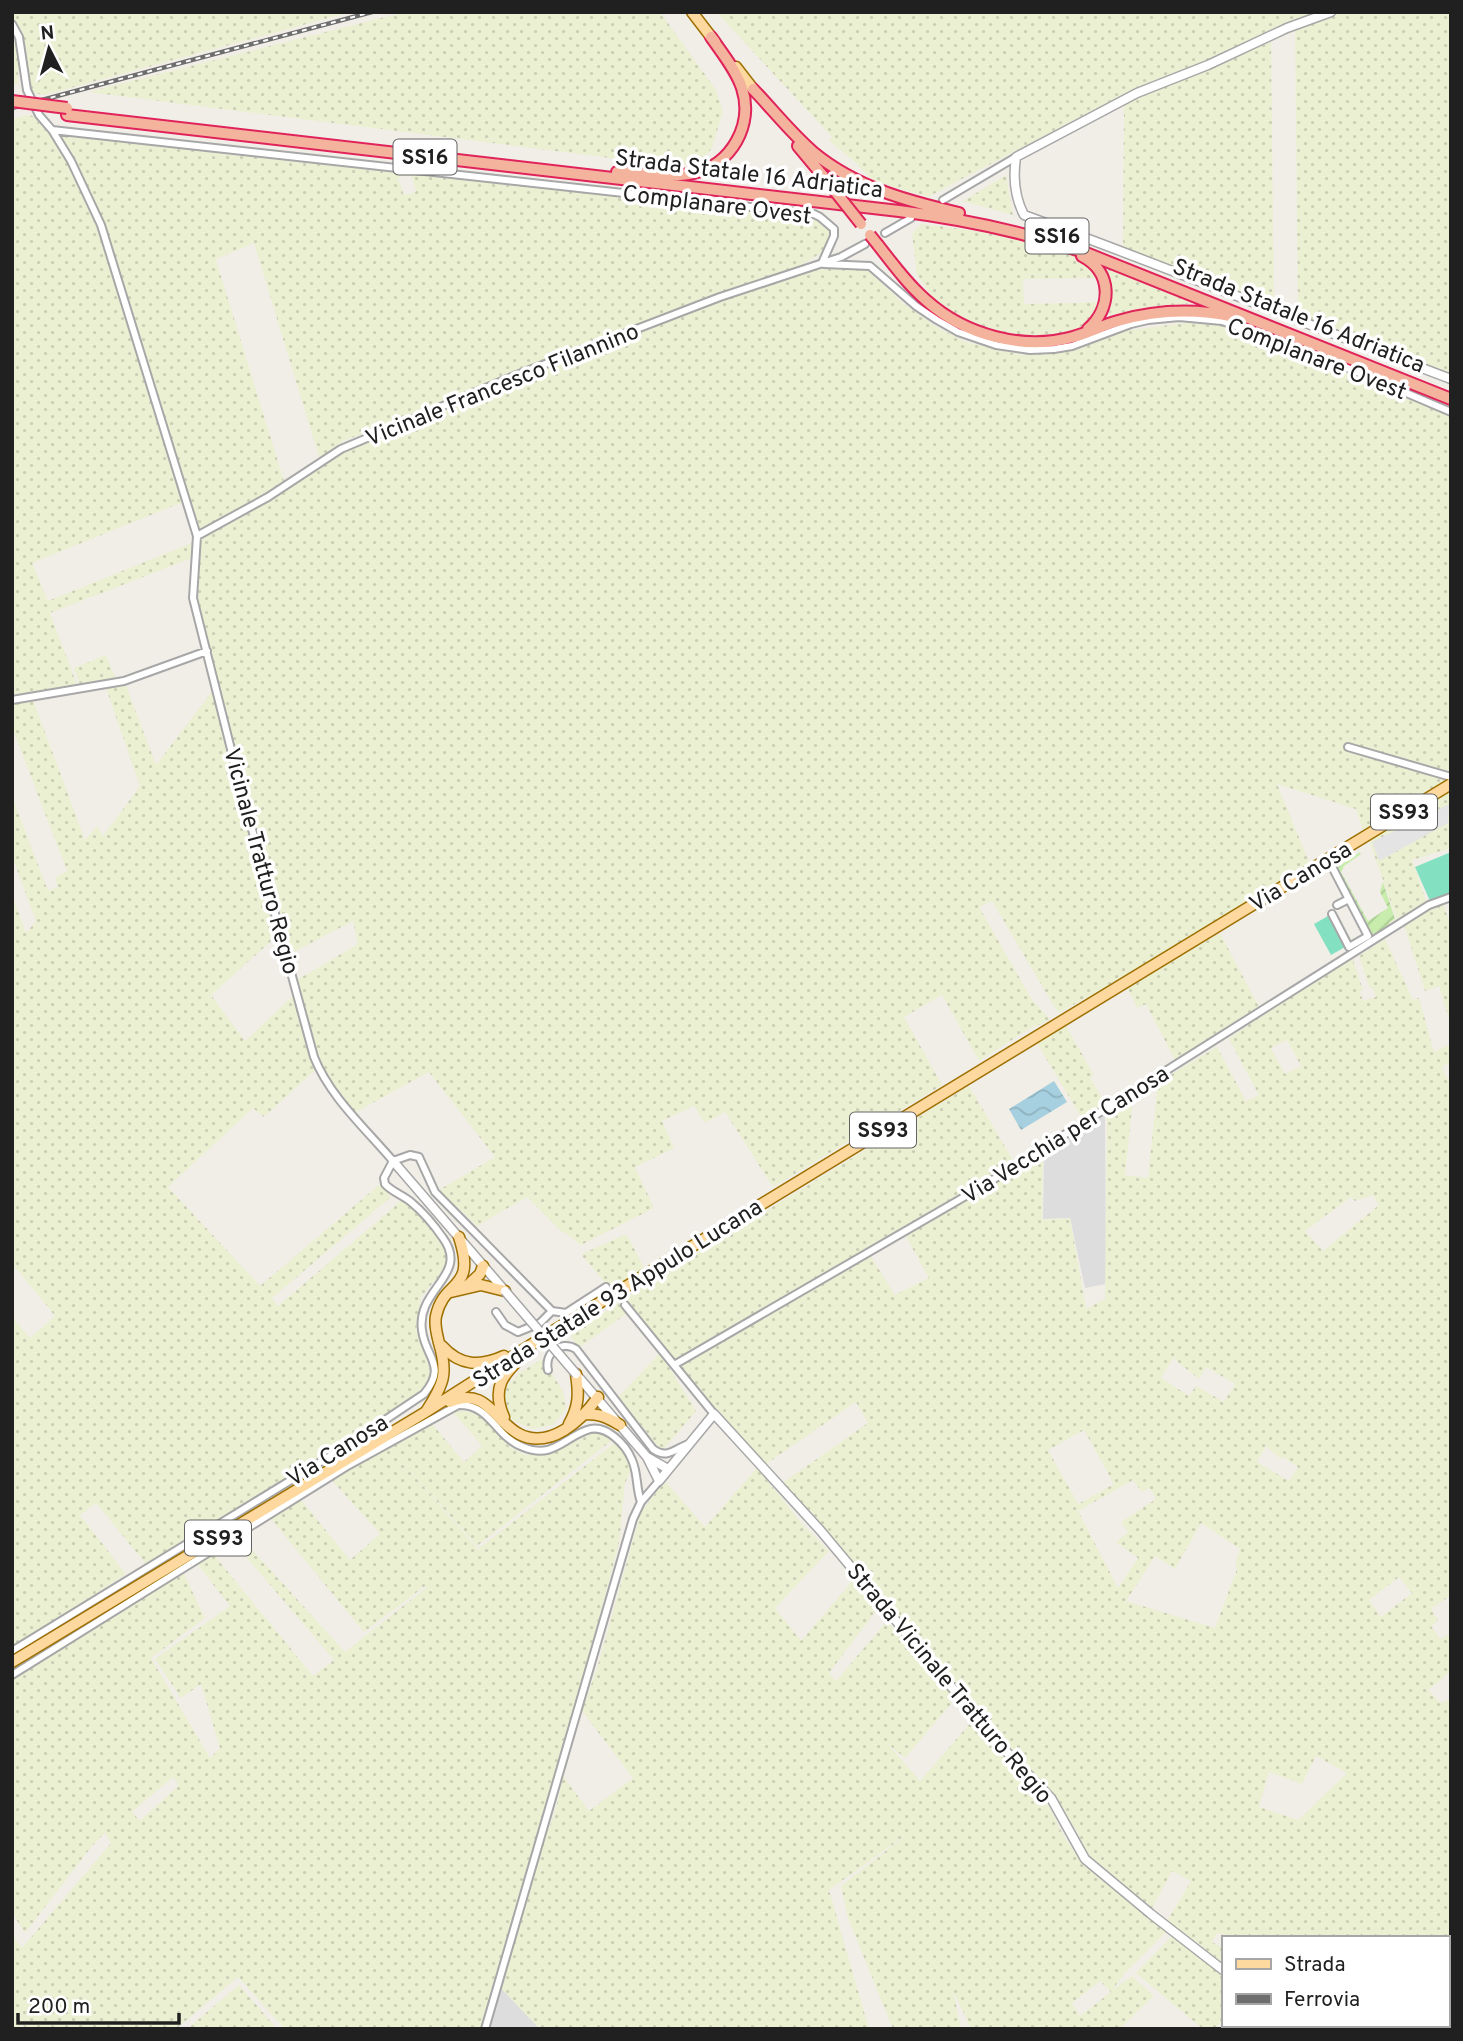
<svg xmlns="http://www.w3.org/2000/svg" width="1463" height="2041" font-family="Overpass,sans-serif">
<defs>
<pattern id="farmland-dots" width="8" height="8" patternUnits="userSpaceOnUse" patternTransform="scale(1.75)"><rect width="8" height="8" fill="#ecf0d2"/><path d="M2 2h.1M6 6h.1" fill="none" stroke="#caceb4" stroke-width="1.8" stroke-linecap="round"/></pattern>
<pattern id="garden-furrows" width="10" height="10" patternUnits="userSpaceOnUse" patternTransform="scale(1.75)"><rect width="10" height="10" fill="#c8ecac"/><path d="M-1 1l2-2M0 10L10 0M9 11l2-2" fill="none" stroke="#acca94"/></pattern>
<pattern id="water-waves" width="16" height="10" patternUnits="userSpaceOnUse" patternTransform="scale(1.75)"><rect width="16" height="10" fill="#a6d0df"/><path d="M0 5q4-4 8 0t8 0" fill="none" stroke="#8fb2bf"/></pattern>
</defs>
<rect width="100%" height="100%" fill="#f1eee7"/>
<!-- residential -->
<path fill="#dedddd" d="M1105 1115 1106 1284 1085 1288 1070 1218 1043 1219 1044 1152Z
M498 1985 540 2029H485Z"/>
<!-- farmland -->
<path fill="url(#farmland-dots)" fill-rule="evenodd" d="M12 12H351L44 95 34 93 28 82 24 69H18V84H12Z
M405 12H660L716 90 723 111 712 148 702 160 675 166 88 92Z
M722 12H1319L1225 53 1135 88 928 197 873 181 856 163 828 140 833 138 719 15Z
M1335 12H1451V373L1326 326 1325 330 1298 319 1295 27Z
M1271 37 1274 306 1123 247 1124 101Z
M27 115 33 116 64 152 96 225 183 502 32 563 48 601 194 542 192 558 50 613 78 688 12 698V119Z
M63 134 406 172 407 174 398 178 404 195 416 192 411 173 775 212 816 218 829 227 831 236 821 253 795 269 627 327 509 373 383 427 342 441 341 446 319 457 254 243 219 258 216 260 284 481 252 502 198 530 95 206 63 139Z
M1006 175 1013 215 963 201Z
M921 224 1012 235 1076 256 1095 269 1100 278 1023 279 1024 304 1103 302 1090 325 1054 336H1010L976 327 937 305 917 274 912 234Z
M865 268 904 304 938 328 966 342 1022 355 1075 349 1123 331 1185 323 1218 325 1299 353 1451 416V777L1364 832 1356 809 1277 784 1310 864 1131 974 1058 1013 992 901 979 907 1031 998 1050 1020 1029 1029 979 1061 942 995 904 1017 942 1085 773 1187 725 1112 705 1123 694 1106 662 1121 674 1148 635 1167 654 1208 581 1245 564 1232H562L527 1197 477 1226 439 1190 495 1157 429 1072 354 1113 328 1080 321 1065 297 980 358 944 353 921 290 954 252 822 208 648 197 590 199 581 198 541 202 534 336 454 508 381 513 383 517 378 664 319 809 269Z
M1110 268 1195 303 1149 308 1109 316 1111 282 1107 270Z
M106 655 116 680 81 687 74 668Z
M125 683 156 765 214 689 279 934 211 995 245 1041 294 995 316 1069 264 1117 253 1108 168 1187 260 1286 380 1184 391 1197 272 1298 278 1306 402 1200 423 1220 446 1249 448 1265 421 1297 416 1330 431 1372 423 1389 338 1446 248 1501 249 1503 146 1564 96 1503 80 1515 126 1574 12 1647V1317L30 1338 55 1316 12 1263V895L26 933 36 921 12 856V796L48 891 58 887 55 878 67 871 12 727V703L33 700 85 840 97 826 103 836 140 786 106 688Z
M1451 791V848L1412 860 1427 903 1397 920 1369 840Z
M1443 903 1451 927V1026L1439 986 1425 991 1404 925Z
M1220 933 1260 1009 1176 1062 1146 1004 1137 1008 1127 987Z
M1385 939 1413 1000 1419 998 1434 1052 1451 1044V1062L1442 1067 1447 1079 1451 1077V1595L1431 1609 1438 1620 1431 1626 1440 1639 1449 1634 1451 1637V1672L1428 1690 1441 1703 1451 1698V2029H1311L1306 2025H1447V1938H1234L1217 1933 1212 1942 1223 1948V1964L1209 1954 1199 1944 1167 1921 1191 1881 1172 1871 1151 1910 1105 1871 1086 1852 1077 1831 1056 1801 981 1713 956 1688 856 1565 781 1484 868 1423 856 1402 766 1464 678 1366 870 1255 895 1295 929 1278 905 1235 1043 1153 1042 1220 1070 1218 1086 1309 1105 1299 1107 1115 1133 1099 1125 1175 1148 1178 1158 1082 1217 1047 1246 1101 1259 1095 1229 1039 1264 1013 1352 957 1363 990 1360 992 1363 1001 1376 997 1373 988 1370 989 1359 956ZM1287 1040 1301 1066 1285 1074 1271 1048ZM1373 1195 1379 1205 1323 1251 1305 1231 1351 1197 1355 1201ZM1173 1358 1199 1379 1206 1367 1235 1384 1224 1402 1196 1386 1189 1396 1161 1378ZM1084 1430 1114 1484 1078 1504 1048 1450ZM1266 1446 1281 1459 1283 1457 1298 1467 1289 1481 1257 1462ZM1133 1480 1142 1492 1149 1488 1156 1499 1121 1522 1128 1532 1116 1542 1138 1558 1118 1588 1078 1511ZM1201 1523 1240 1549 1236 1561 1237 1569 1215 1628 1126 1601 1155 1556 1175 1569ZM1399 1577 1412 1593 1381 1617 1369 1600ZM1316 1756 1347 1773 1298 1820 1259 1807 1269 1772 1302 1784Z
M1066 1026 1094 1075 1090 1078 1107 1106 1083 1120 1037 1043Z
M969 1086 1014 1162 674 1361 623 1299Z
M626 1234 646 1271 612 1290 582 1256 584 1253Z
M619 1303 626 1314 579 1348 570 1335Z
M660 1353 696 1411 662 1451 618 1397Z
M542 1359 563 1391 566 1409 553 1425 532 1429 509 1419 502 1392 519 1373Z
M465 1411 480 1415 510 1447 525 1455 551 1453 596 1432 605 1434 611 1441 477 1546 390 1448 432 1424 464 1462 482 1446 453 1412Z
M617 1441 633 1463 625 1484 619 1543 540 1839 543 1844 556 1809 563 1776 589 1811 633 1778 582 1711 598 1665 641 1512 665 1481 705 1527 757 1468 803 1525 829 1551 775 1608 801 1641 854 1579 878 1608 829 1673 836 1681 887 1621 956 1698 905 1758 887 1743 920 1781 973 1720 985 1730 1050 1808 1064 1837 1079 1858 1154 1921 1168 1930 1125 1973 1113 1989 1132 1976 1154 1996 1119 2029H971L953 1990 961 2029H893L848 1918 841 1886 913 1830 829 1890 869 2029H540L498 1985 485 2029H285L238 1977 176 2029H26L14 2016 23 2029H12V1935L22 1948 111 1843 105 1833 92 1846 25 1933 12 1913V1678L183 1572 205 1618 151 1658 210 1758 220 1748 201 1684 181 1698 155 1659 230 1606 198 1565 211 1551 313 1676 334 1660 231 1539 238 1534 345 1652 427 1587 425 1586 364 1632 271 1519 301 1500 350 1560 380 1534 330 1478 388 1446 478 1549ZM173 1777 179 1785 140 1821 132 1812ZM1100 1981 1111 1992 1080 2016 1072 2003Z
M1172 1936 1223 1975V2020L1214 2029H1203L1136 1973Z
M239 1985 277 2029H187Z"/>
<!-- garden -->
<path fill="url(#garden-furrows)" d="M1360 852 1361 854 1344 866 1341 872 1368 921 1388 908 1380 892 1383 882 1395 919 1389 923 1390 925 1370 936 1335 869Z"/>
<!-- pitch -->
<path fill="#83e1c2" d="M1451 852V893L1430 901 1415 867Z
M1328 916 1345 947 1331 955 1314 924Z"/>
<!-- parking -->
<path fill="#e4e4e4" d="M1449 804 1448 823 1379 861 1372 842Z"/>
<!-- water -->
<path fill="url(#water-waves)" d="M1054 1081 1067 1102 1021 1130 1009 1109Z"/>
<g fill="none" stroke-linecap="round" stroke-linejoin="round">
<!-- minor casing -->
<g stroke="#a7a7a7" stroke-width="10">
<path id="minor" d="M12 24 19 37 27 90 39 115 52 130 71 161 101 225 197 536 193 598 241 789 314 1057C330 1097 365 1128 393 1161
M52 130 814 214 820 217 834 229V236L822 263
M943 200 1016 157
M885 233 911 218
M824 264 870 266 916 306 937 320 958 332 996 345 1030 350 1054 349 1072 346 1131 324 1148 320 1179 317 1222 321 1310 352 1451 412
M197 536 268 497 341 449 514 376 720 297 841 257 865 244
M12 700 124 681 207 651
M1348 747 1451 777
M1328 859 1368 936 1349 947 1332 914
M1337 905 1349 899
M393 1161 410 1155 419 1157 435 1192 552 1311 566 1313 606 1287
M625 1305 714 1414
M496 1312 505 1325 518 1332 540 1323 552 1311
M674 1365 983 1186 1429 905 1451 897
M548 1370C544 1353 561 1340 576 1349L653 1449C668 1460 675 1448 689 1444
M12 1651 340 1450 424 1394C448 1365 425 1358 422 1330 416 1289 470 1275 443 1238 434 1225 423 1212 411 1202 403 1195 392 1192 385 1184L384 1178 393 1161
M12 1675 349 1465 458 1405C491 1404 494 1436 523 1447 553 1459 562 1439 587 1430 606 1423 626 1445 632 1460 638 1473 636 1489 641 1502
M485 2029 633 1519 641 1502 659 1481"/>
</g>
<!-- tertiary casing -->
<g stroke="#a7a7a7" stroke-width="11">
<path id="tertiary" d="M1331 12 1287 28 1208 65 1137 93 1016 157C1013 177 1014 196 1024 215 1167 267 1308 325 1451 379
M393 1161 505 1291
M576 1374 647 1457 659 1481 714 1414 820 1530 1001 1746 1051 1798 1085 1859 1151 1914 1223 1970
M647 1457 668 1469
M1297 2025 1302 2029"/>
</g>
<!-- primary casing -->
<g stroke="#9d7000" stroke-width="13">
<path id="primary" d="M692 12 715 42
M736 67 753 89
M467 1286 480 1274 483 1266
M451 1292 481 1285 505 1291
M442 1346C460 1366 480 1367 504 1356
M450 1402C487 1386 494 1421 519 1434 550 1450 582 1420 598 1397
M427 1410C444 1384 448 1373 439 1343 437 1334 434 1325 436 1316 444 1278 477 1292 459 1237
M585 1414C600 1414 607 1417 620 1425
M504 1417C491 1388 503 1374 524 1355
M569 1424C579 1406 579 1394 576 1374
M12 1662 424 1413 545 1336 1451 784"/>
</g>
<!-- trunk casing -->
<g stroke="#e0235b" stroke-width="14">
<path id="trunk" d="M753 89C773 110 791 133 813 152 855 187 907 201 959 213
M67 115 899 211C963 219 1025 232 1086 253L1451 399
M798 146 823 176
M617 172C641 173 670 179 694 173 731 165 754 125 742 88 736 70 722 53 711 37
M878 245C893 264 908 285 927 301 965 335 1023 351 1073 337 1088 333 1103 325 1118 321 1156 310 1197 309 1235 317
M1082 256C1113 272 1112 308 1088 329"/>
</g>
<!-- minor -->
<use href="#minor" stroke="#fff" stroke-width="6"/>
<!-- tertiary -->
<use href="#tertiary" stroke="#fff" stroke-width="8"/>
<!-- primary -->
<use href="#primary" stroke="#fed99f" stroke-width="10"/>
<!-- trunk -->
<use href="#trunk" stroke="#f4b39c" stroke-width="10"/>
<!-- rail casing -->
<g stroke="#6e6e6e" stroke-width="4.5">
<path id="rail" d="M12 108 372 12"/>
</g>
<!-- rail -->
<use href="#rail" stroke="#fff" stroke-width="2" stroke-dasharray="5" stroke-linecap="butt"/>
<!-- tertiary-bridge casing -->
<g stroke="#a7a7a7" stroke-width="11" stroke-linecap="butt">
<path id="tertiary-bridge" d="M505 1291 576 1374"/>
</g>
<!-- trunk-bridge casing -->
<g stroke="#e0235b" stroke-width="14" stroke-linecap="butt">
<path id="trunk-bridge" d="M12 101 67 108
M823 176 861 224
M870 235 878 245"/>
</g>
<!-- tertiary-bridge -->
<use href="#tertiary-bridge" stroke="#fff" stroke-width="8"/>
<!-- trunk-bridge -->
<use href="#trunk-bridge" stroke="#f4b39c" stroke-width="10"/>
</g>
<g text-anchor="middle" stroke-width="7" stroke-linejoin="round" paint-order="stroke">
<!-- shield labels -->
<g fill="#fff" stroke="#636363" stroke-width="2">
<rect x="393.5" y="139.5" width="63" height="35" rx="5"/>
<rect x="1025.5" y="218.5" width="63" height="35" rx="5"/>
<rect x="1371" y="794.5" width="66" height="35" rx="5"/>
<rect x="850" y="1112.5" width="66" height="35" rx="5"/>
<rect x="185" y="1520.5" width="66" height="35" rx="5"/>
</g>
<g font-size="21" font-weight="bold" fill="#202020">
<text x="425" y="164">SS16</text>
<text x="1057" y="243">SS16</text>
<text x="1404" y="819">SS93</text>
<text x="883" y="1137">SS93</text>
<text x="218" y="1545">SS93</text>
</g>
<!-- street labels -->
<g font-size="23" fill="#202020" stroke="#fff">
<text transform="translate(749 173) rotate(7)" y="8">Strada Statale 16 Adriatica</text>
<text transform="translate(717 204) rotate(7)" y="8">Complanare Ovest</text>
<text transform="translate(1299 315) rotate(22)" y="8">Strada Statale 16 Adriatica</text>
<text transform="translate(1317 358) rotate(21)" y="8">Complanare Ovest</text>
<text transform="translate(502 384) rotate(-22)" y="8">Vicinale Francesco Filannino</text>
<text transform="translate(262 861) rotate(75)" y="8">Vicinale Tratturo Regio</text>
<text transform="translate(1300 876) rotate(-31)" y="8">Via Canosa</text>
<text transform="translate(1065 1134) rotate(-32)" y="8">Via Vecchia per Canosa</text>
<text transform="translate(617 1293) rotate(-32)" y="8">Strada Statale 93 Appulo Lucana</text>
<text transform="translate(337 1450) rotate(-32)" y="8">Via Canosa</text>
<text transform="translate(950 1683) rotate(50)" y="8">Strada Vicinale Tratturo Regio</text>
</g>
</g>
<!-- border -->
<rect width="1463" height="2041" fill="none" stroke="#202020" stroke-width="28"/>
<!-- legend -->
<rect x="1222" y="1936" width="228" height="91" fill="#ffffff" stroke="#a6a6a6" stroke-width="2"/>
<rect x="1236" y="1959" width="35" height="10" fill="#fed99f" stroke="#a6a6a6" stroke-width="2"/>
<text x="1284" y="1971" font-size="21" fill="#202020">Strada</text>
<rect x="1236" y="1994" width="35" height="10" fill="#6e6e6e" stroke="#a6a6a6" stroke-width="2"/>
<text x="1284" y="2006" font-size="21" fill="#202020">Ferrovia</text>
<!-- north arrow -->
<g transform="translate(49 49) rotate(354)" stroke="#ffffff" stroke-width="5" paint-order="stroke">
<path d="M0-5L12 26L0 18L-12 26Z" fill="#202020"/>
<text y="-10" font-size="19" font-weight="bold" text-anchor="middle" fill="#202020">N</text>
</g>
<!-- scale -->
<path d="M18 2013v10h161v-10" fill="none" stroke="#202020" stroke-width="3.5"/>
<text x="28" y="2013" font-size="21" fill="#202020" stroke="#ffffff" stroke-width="5" paint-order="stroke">200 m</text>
</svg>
